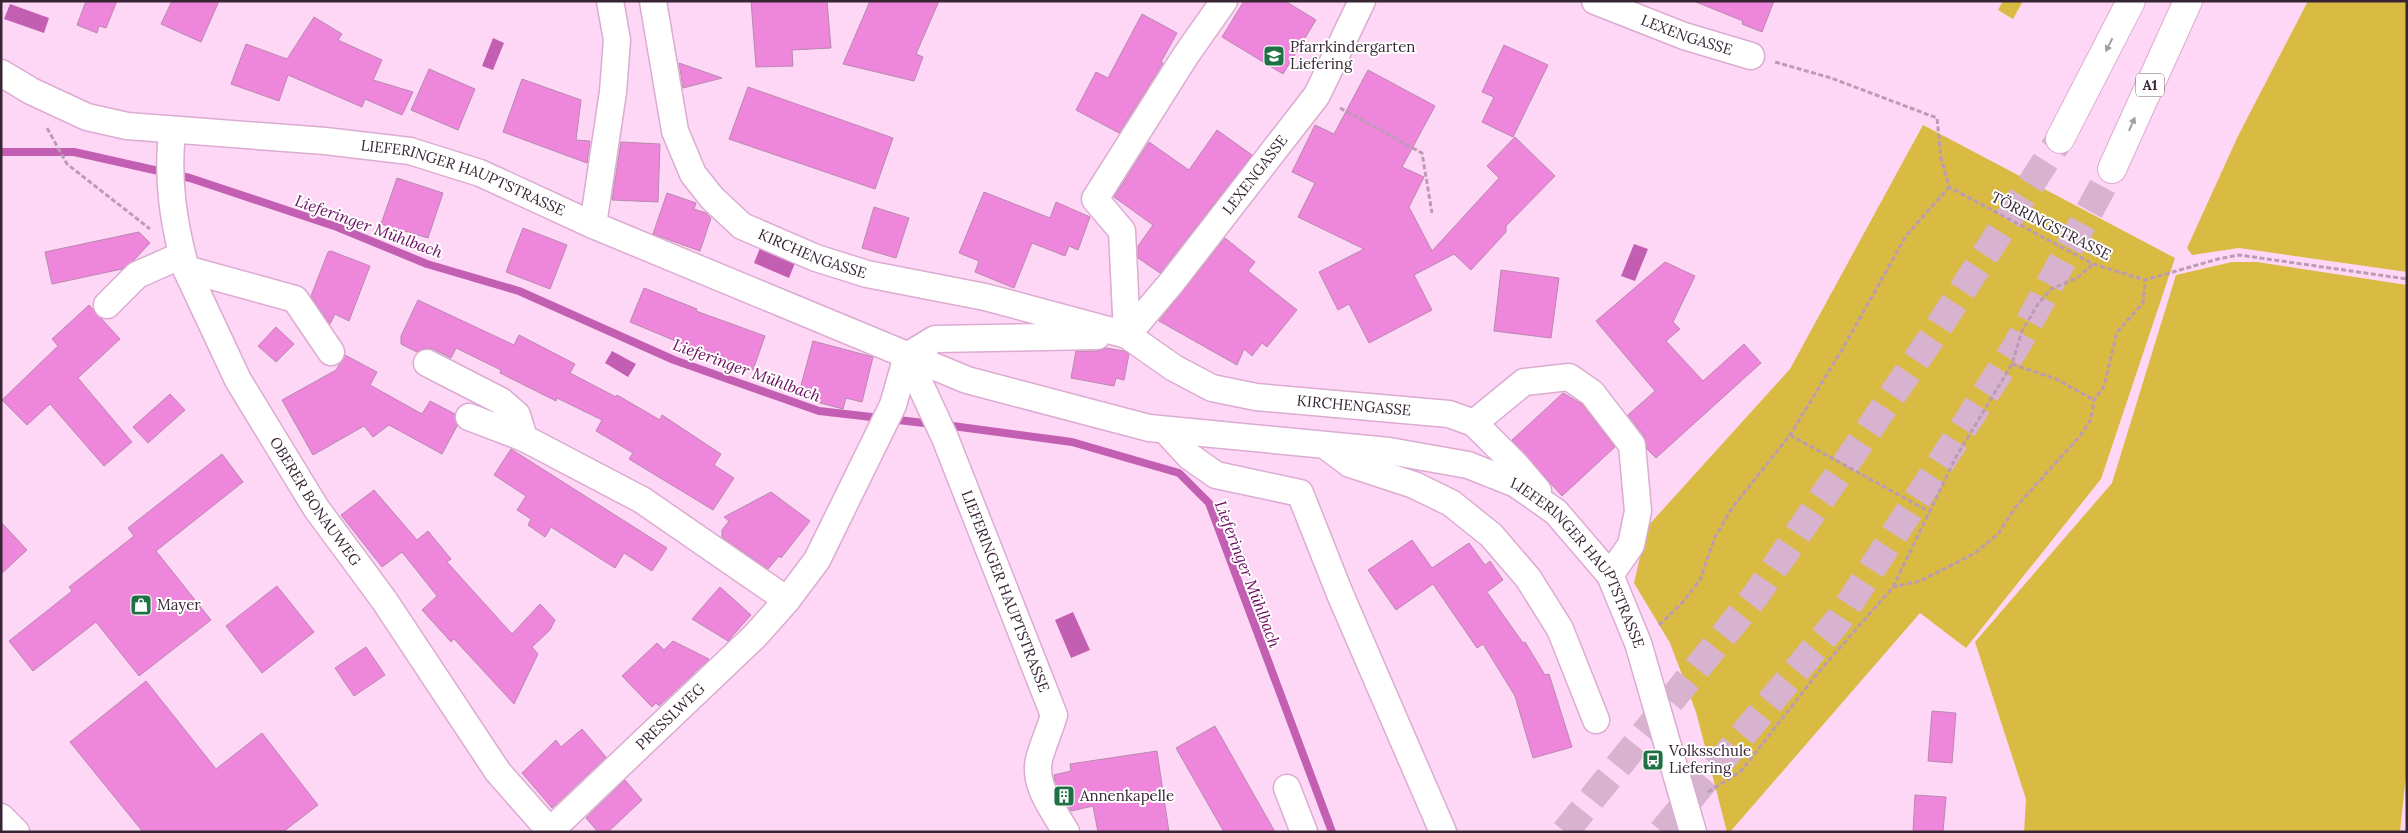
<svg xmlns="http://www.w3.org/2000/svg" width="2408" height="833" font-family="Lora,serif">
<rect width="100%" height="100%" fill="#ffd7f6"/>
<!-- green -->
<path fill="#d9ba42" d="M2003 1H2023L2013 19 1998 10Z
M2308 1H2407V272L2239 248 2192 255 2187 248 2238 136Z
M1923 125 2175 258 2101 479 1966 648 1920 613 1730 832H1727L1696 712 1670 643 1634 583 1647 527 1790 369Z
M2232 262H2257L2407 285V765L2400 832H2024L2026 799 1975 642 2112 483 2176 275Z"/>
<!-- water -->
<path fill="#c35fb2" d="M10 4 49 18 44 33 4 19Z
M493 38 504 43 493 70 482 66Z
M1634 244 1648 249 1635 281 1621 276Z
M760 248 795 263 789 278 754 263Z
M612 351 636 364 628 377 605 363Z
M1073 612 1090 650 1071 658 1055 620Z"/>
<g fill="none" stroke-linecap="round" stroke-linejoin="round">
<!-- stream -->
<path stroke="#c35fb2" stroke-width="8" d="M1 152H74L190 178 337 227 427 264 519 291 674 360 819 411 933 424
M945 425 1072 442 1179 473 1209 503 1332 832"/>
</g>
<!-- building -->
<path fill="#ee86db" stroke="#b889ae" d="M86 1H117L106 28 99 26 97 33 77 25Z
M172 1H219L201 42 161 24Z
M751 1H827L831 48 792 50 793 66 756 67Z
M870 1H939L916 54 923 57 914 81 843 64Z
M1244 1H1285L1316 20 1283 74 1222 37Z
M1774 1 1762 32 1742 24 1743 21 1696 2Z
M1142 14 1177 33 1161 62 1163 63 1119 133 1076 110 1096 72 1108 78Z
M314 17 342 34 338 40 382 60 373 80 413 92 402 115 365 99 362 107 288 75 279 101 231 84 246 44 287 59Z
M1504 45 1548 65 1513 137 1482 122 1494 97 1482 92Z
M679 63 722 78 683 88Z
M429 69 475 89 458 130 411 110Z
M1368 70 1435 106 1402 167 1424 177 1409 207 1432 251 1499 178 1487 166 1515 137 1555 176 1506 226V232L1471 270 1454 254 1414 275 1432 310 1369 343 1349 304 1338 310 1319 272 1364 249 1298 217 1315 183 1292 172 1315 125 1334 134Z
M522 79 581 100 576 140 590 141 587 163 503 132Z
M748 87 893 138 875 189 729 139Z
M1217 130 1252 155 1160 273 1138 258V246L1153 225 1114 197 1149 142 1189 170Z
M621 142 660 144 658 202 612 200Z
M397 178 443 193 428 238 381 224Z
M984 192 1050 218 1056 202 1090 217 1078 250 1069 246 1065 256 1032 243 1014 288 975 272 979 261 959 253Z
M667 193 696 203 694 209 706 213 711 218 700 251 653 234Z
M874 207 909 218 896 258 862 248Z
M523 228 567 245 550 289 506 272Z
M139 232 150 243 134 260 122 269 52 284 45 252Z
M1225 238 1255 262 1248 271 1297 310 1267 347 1262 343 1252 356 1244 349 1237 365 1159 321Z
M331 251 370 266 349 321 335 314 330 324 311 296 328 252Z
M1665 262 1695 276 1673 322 1680 329 1666 341 1703 381 1744 344 1761 363 1656 458 1647 449 1644 436 1628 415 1655 391 1596 321Z
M1501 270 1559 278 1551 338 1494 331Z
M644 288 697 309 696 311 765 336 753 370 690 347 630 322Z
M418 300 514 345 519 335 575 364 570 373 616 397 617 395 660 420 662 415 721 454 714 465 734 478 713 510 629 459 633 453 596 431 602 420 557 398 556 401 500 373 501 370 456 348 451 358 433 349 426 348 417 352 401 344V336Z
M89 305 120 339 78 378 132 442 104 466 50 404 27 425 2 400 58 346 52 339Z
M276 327 294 344 276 362 258 346Z
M813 341 873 357 862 402 846 398 843 409 813 401 815 393 800 389Z
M1106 348 1124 351 1129 354 1124 380 1116 378 1114 386 1071 378 1076 351H1097Z
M345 355 377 372 370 385 422 414 430 401 455 414 457 426 442 454 389 425 373 437 364 426 313 455 282 400 336 370Z
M1563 393 1582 404 1615 447 1562 496 1512 440Z
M170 394 185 410 148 443 133 427Z
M511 449 667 548 652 571 624 553 615 568 551 527 545 537 528 525 531 519 517 510 526 496 494 475Z
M222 454 243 482 156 551 211 620 139 676 96 622 33 671 9 641 72 591 69 587 134 536 128 528Z
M374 490 417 540 428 531 451 559 447 562 512 634 540 604 555 620 550 630 532 647 538 654 514 704 454 639 451 642 422 610 437 596 402 552 382 567 341 515Z
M771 492 810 521 781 558 779 556 768 569 722 537V530L729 521 724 517Z
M1 522 27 550 1 574Z
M1412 540 1432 568 1469 543 1485 565 1490 561 1503 580 1487 592 1523 643 1525 642 1545 675 1549 674 1572 747 1533 758 1515 696 1483 644 1477 648 1433 584 1396 610 1368 570Z
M277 586 314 632 262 673 226 626Z
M720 587 751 615 728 641 692 619Z
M673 641 709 659 659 706 656 703 652 707 622 676 657 643 664 650Z
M366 647 385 675 354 696 335 668Z
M146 681 216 769 262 733 318 805 283 832H143L70 742Z
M1932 711 1956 713 1952 763 1928 761Z
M1215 726 1275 832H1224L1176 748Z
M582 729 606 757 552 808 522 773 556 740 561 747Z
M1157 751 1169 832H1098L1093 806 1071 811 1055 781 1054 775 1071 771 1070 764Z
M625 780 642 800 608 832H598L586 818Z
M1915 795 1946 797 1943 832H1913Z"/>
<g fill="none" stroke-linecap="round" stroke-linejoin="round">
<!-- highway-tunnel -->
<path stroke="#d7b3cf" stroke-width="28" stroke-dasharray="28 14" stroke-linecap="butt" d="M1565 832 1756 595 1932 337 2060 139
M1662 832 1840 618 2017 345 2112 169"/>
<!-- minor casing -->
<g stroke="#dcabd1" stroke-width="29">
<g id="minor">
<path id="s1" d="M653 1 675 131 693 174 712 198 742 226 816 258 867 274 985 297 1127 335 1174 368 1212 388 1256 397 1449 414 1474 423 1516 465 1538 491"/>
<path id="s2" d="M1595 1 1684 36 1751 56"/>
<path id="s3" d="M1 73 31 91 87 117 127 126 325 141 410 151 480 173 593 225 967 380 1149 428 1389 451 1468 465 1516 484 1556 512 1610 575 1638 643 1693 832"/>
<path id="s4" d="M172 131C167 179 173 222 186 269L238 380 316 508 384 600 498 772 551 832"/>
<path d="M593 225 613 92 617 40 610 1"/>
<path d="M186 269 295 299 331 352"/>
<path d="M107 305 137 275 182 255"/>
<path id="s5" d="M1127 335 1172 282 1317 95 1362 1"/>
<path d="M1127 335 1122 231 1095 199 1186 55 1224 1"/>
<path id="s6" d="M907 356 945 438 1054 715C1050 729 1044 742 1040 756 1031 783 1053 809 1066 832"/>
<path d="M907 356 935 339 1097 336"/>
<path d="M427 363 501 401 517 415 524 438"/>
<path d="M469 417 524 438 642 500 787 600"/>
<path d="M1474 423 1524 382 1569 377 1592 393 1632 445 1638 511 1631 545 1610 575"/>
<path d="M1166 431 1189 456 1216 475 1300 493 1340 594 1443 832"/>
<path d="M1326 446 1350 464 1414 485 1451 503 1491 535 1528 578 1560 629 1596 720"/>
<path d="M1287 788 1304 832"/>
<path d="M1 817 16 832"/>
<path id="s7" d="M550 831 755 636 787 600 817 560 893 405 907 356"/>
</g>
</g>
<!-- highway casing -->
<g stroke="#dcabd1" stroke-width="30">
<path id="highway" d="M2060 139 2131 1
M2112 169 2188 1"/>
</g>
<!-- path -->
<path stroke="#bc9bb4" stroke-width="3" stroke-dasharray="5 2.5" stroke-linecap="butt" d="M1775 62 1831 78 1937 118 1941 158 1949 187 2093 264 2145 280 2218 259 2239 255 2407 279
M1340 108 1422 153 1432 213
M47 128 67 164 150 229
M2012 364 2056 379 2094 400
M1790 435 1928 511
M1893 587 1956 457 2012 364 2022 331 2038 304 2051 289 2077 278 2093 264
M1659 625 1682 603 1700 580 1715 537 1732 508 1790 435 1843 348 1906 236 1949 187
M1708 792 1741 771 1817 674 1893 587 1920 581 1946 568 1975 553 1998 534 2015 508 2080 436 2091 419 2094 400 2104 386 2117 332 2143 303 2145 280"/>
<!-- minor -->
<use href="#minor" stroke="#fff" stroke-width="26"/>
<!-- highway -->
<use href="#highway" stroke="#fff" stroke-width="28"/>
</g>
<!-- one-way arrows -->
<defs><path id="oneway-solid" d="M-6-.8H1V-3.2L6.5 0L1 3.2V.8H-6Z" transform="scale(1.25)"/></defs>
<g fill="#a59da4">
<use href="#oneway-solid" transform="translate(2109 45) rotate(117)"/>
<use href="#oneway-solid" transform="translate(2132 124) rotate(-66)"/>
</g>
<!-- icons -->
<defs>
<g id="school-square" transform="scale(1.125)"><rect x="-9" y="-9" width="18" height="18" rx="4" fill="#1e7143" stroke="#fff"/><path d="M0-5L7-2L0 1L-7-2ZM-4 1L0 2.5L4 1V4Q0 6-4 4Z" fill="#fff"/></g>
<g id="shop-square" transform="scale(1.125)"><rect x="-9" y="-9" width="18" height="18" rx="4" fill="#1e7143" stroke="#fff"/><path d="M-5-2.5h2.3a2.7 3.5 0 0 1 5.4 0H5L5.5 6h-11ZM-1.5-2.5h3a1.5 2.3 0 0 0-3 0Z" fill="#fff"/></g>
<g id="bus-square" transform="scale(1.125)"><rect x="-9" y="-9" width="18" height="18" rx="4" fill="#1e7143" stroke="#fff"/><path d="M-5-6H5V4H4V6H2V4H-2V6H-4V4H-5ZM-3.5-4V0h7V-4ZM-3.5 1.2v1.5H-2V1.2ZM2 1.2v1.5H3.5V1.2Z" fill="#fff"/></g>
<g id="building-square" transform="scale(1.125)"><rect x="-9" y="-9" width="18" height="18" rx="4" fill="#1e7143" stroke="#fff"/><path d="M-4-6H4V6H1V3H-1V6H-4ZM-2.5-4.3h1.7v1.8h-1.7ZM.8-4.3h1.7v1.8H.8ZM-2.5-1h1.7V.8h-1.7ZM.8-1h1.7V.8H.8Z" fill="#fff"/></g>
</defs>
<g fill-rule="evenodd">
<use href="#school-square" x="1274" y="56"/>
<use href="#shop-square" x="141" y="605"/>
<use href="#bus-square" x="1653" y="760"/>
<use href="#building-square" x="1064" y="796"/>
</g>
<g text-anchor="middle" stroke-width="4" stroke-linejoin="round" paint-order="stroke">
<!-- shield labels -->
<rect fill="#fff" stroke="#746671" stroke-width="1" x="2136" y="73.5" width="28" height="23" rx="4"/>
<g font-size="14" font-weight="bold" fill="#382534">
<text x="2150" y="90">A1</text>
</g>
<!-- street labels -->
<g font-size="15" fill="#382534" stroke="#fff">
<text dy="5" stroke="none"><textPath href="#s2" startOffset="98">LEXENGASSE</textPath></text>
<text dy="5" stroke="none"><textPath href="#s5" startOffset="205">LEXENGASSE</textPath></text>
<text dy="5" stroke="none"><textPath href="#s3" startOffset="480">LIEFERINGER HAUPTSTRASSE</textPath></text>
<text transform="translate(2051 226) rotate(27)" y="5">TÖRRINGSTRASSE</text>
<text dy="5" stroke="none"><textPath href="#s1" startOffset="326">KIRCHENGASSE</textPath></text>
<text dy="5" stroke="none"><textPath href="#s1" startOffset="895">KIRCHENGASSE</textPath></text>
<text dy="5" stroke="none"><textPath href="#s4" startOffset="406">OBERER BONAUWEG</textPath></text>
<text dy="5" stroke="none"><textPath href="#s3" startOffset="1688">LIEFERINGER HAUPTSTRASSE</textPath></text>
<text dy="5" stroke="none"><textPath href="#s6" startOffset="255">LIEFERINGER HAUPTSTRASSE</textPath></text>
<text dy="5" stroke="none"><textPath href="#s7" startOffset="166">PRESSLWEG</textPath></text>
</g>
<!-- poi labels -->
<g font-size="15" fill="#382534" stroke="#fff" text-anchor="start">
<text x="1290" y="52">Pfarrkindergarten<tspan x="1290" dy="17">Liefering</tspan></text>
<text x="157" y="610">Mayer</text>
<text x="1669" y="756">Volksschule<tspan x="1669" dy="17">Liefering</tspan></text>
<text x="1080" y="801">Annenkapelle</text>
</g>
<!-- water labels -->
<g font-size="16" font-style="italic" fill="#6b0a5f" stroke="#fff">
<text transform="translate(369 226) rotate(20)" y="6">Lieferinger Mühlbach</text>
<text transform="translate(747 370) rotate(20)" y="6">Lieferinger Mühlbach</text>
<text transform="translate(1248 574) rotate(69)" y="6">Lieferinger Mühlbach</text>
</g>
</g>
<!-- border -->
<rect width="2408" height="833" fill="none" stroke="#382534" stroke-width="5"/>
</svg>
